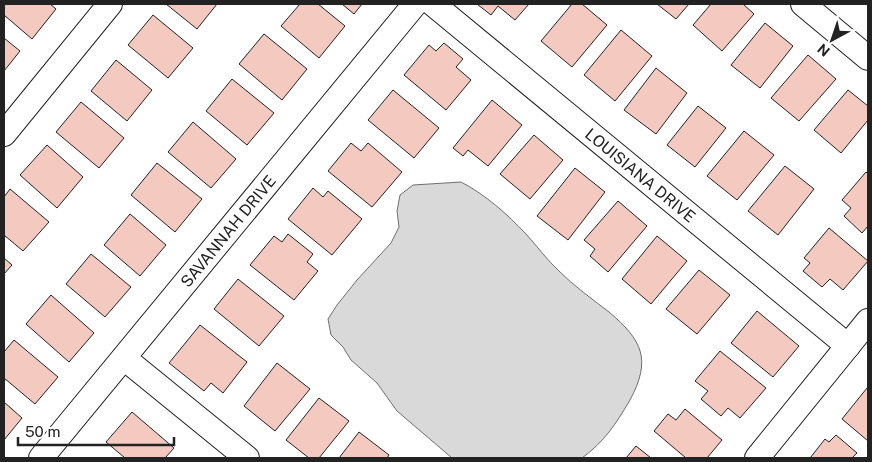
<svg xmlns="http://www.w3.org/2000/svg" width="872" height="462" font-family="'Public Sans',sans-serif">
<rect width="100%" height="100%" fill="#fff"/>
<!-- water -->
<path fill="#d9d9d9" stroke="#6f6f6f" d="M461 182C486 195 507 214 526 234 537 246 547 260 559 271 574 286 592 299 609 312 642 340 652 359 630 400 616 424 604 442 582 458H452L397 411 377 383 351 360 343 347 331 335 328 319 337 305 357 280 391 243 399 227 397 211 400 195 413 185Z"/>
<!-- building -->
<path fill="#f3c9c0" stroke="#222" d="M4 4H50L56 9 32 39 4 15Z
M166 4H217L197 29Z
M300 4H318L345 26 319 58 281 26Z
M342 4H362L354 14Z
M477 4H529L515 20 498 6 491 15Z
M572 4H582L607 25 572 67 541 41Z
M657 4H689L676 19Z
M711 4H743L754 14 722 51 693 25Z
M153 15 193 48 168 78 128 45Z
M765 23 793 46 760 88 731 65Z
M621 30 652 56 615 101 584 75Z
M264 34 307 69 282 100 239 64Z
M4 38 20 51 4 71Z
M444 43 463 59 456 67 471 80 446 110 404 75 429 45 436 51Z
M808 55 836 79 799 121 771 98Z
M116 60 152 90 127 121 91 91Z
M656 68 687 93 656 134 624 110Z
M232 79 274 113 247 145 206 111Z
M393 90 439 128 414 158 368 120Z
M848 90 868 106V120L841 153 814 130Z
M492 100 522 125 488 166 468 150 463 156 453 148Z
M81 102 124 138 99 168 56 132Z
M698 106 726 128 695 167 667 145Z
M193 122 236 159 211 188 168 152Z
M744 131 774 155 737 200 707 176Z
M534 135 563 160 530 199 500 174Z
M351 143 361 151 368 143 402 172 372 207 328 171Z
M47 145 83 177 57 208 20 175Z
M157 163 202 199 175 232 131 195Z
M785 166 814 189 778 235 748 211Z
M575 168 605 192 568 240 537 216Z
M866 172 868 174V226L862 233 844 216 851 208 842 200Z
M313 188 323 197 328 191 362 219 332 255 288 219Z
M10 189 49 222 23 251 4 235V197Z
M618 201 647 226 608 272 590 256 595 249 584 240Z
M130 214 166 245 140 276 104 245Z
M829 228 868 261 843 290 830 279 822 287 803 271 810 263 804 258Z
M288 234 313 254 307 262 318 271 294 300 250 265 274 236 282 242Z
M657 236 687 261 651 304 622 279Z
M91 254 131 287 105 317 66 284Z
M4 258 12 265 4 274Z
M699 270 730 295 697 334 666 309Z
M238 279 284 316 259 346 214 309Z
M51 295 94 333 69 362 26 324Z
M757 311 799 346 773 377 731 343Z
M200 325 247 362 223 393 211 383 204 391 169 363Z
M14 340 58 377 35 404 4 378V352Z
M720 351 766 388 740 418 728 408 721 416 701 399 708 391 695 381Z
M277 363 310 389 275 431 244 406Z
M867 388 868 389V441L842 419Z
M319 398 349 421 319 458H309L286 440Z
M4 402 22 418 4 440Z
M685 409 722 440 707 458H686L654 431 668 414 676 420Z
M132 412 174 448 165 458H125L106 442Z
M359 432 389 455 387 458H339Z
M836 435 857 453 852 458H810L825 439 829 442Z
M636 446 651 458H626Z"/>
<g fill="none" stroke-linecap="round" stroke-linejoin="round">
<!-- minor casing -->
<g stroke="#222" stroke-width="26">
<g id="minor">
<path id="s1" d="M433 4 848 346"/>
<path d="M803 4 868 58"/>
<path d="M4 134 110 4"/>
<path d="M124 358 247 458"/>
<path id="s2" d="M41 458 415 4"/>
<path d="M757 458 868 321"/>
</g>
</g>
<!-- minor -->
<use href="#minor" stroke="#fff" stroke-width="24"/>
</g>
<g text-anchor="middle" stroke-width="4" stroke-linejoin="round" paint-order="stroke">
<!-- street labels -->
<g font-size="16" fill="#222" stroke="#fff">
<text dy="6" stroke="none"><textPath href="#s1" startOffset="269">LOUISIANA DRIVE</textPath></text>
<text dy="6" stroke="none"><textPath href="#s2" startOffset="294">SAVANNAH DRIVE</textPath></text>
</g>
</g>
<!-- border -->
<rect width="872" height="462" fill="none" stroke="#222222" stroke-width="10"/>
<!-- north arrow -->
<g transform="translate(832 40) rotate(220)" stroke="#ffffff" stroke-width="4" paint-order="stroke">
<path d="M0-4L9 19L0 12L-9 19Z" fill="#222222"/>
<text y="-8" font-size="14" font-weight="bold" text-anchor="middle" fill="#222222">N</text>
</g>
<!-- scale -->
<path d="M18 437v8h156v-8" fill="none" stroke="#222222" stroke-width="2.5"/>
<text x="25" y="437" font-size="15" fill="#222222" stroke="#ffffff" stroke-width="4" paint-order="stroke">50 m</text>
</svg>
